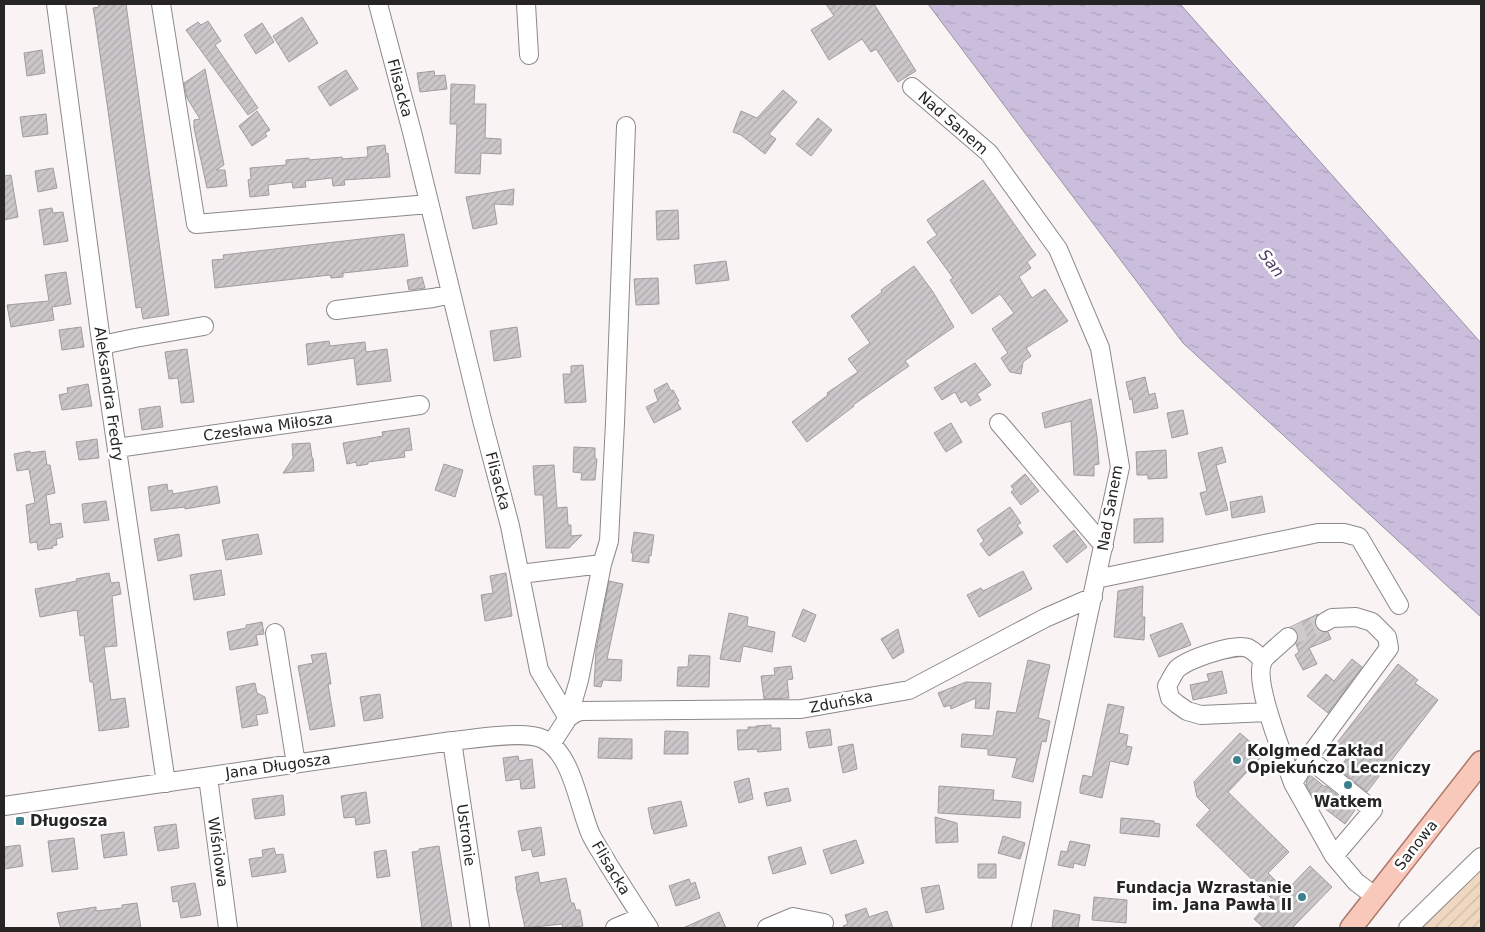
<svg xmlns="http://www.w3.org/2000/svg" width="1485" height="932" font-family="'DejaVu Sans',sans-serif">
<defs>
<pattern id="garden-furrows" width="10" height="10" patternUnits="userSpaceOnUse" patternTransform="scale(1.25)"><rect width="10" height="10" fill="#f0d8c0"/><path d="M-1 1l2-2M0 10L10 0M9 11l2-2" fill="none" stroke="#ceb9a5"/></pattern>
<pattern id="water-ripples" width="26" height="14" patternUnits="userSpaceOnUse" patternTransform="scale(1.25)"><rect width="26" height="14" fill="#cabedc"/><path d="M2 4q2-2 4 0t4 0M15 11q2-2 4 0t4 0" fill="none" stroke="#ada3bd"/></pattern>
<pattern id="building-hatch" width="6" height="6" patternUnits="userSpaceOnUse" patternTransform="scale(1.25)"><rect width="6" height="6" fill="#cac6c9"/><path d="M-1 1l2-2M0 6l6-6M5 7l2-2" fill="none" stroke="#adaaac"/></pattern>
</defs>
<rect width="100%" height="100%" fill="#f9f3f4"/>
<!-- garden -->
<path fill="url(#garden-furrows)" d="M1481 845V928H1415Z"/>
<!-- water -->
<path fill="url(#water-ripples)" stroke="#9990a5" d="M928 4H1180L1481 343V617L1183 343Z"/>
<!-- building -->
<path fill="url(#building-hatch)" stroke="#a09c9f" d="M98 4H126L169 315 143 319 141 307 136 308 95 19 93 8 99 7Z
M826 4H874L916 71 898 82 876 49 871 52 862 39 829 60 811 30 834 16Z
M302 17 318 43 289 62 273 36Z
M208 21 221 41 215 45 258 108 248 115 186 30 198 22 201 25Z
M262 23 274 42 256 54 244 35Z
M42 50 45 73 27 76 24 53Z
M205 69 224 165 216 170H225L227 186 207 188 194 128V120L200 119 187 98 184 83Z
M346 70 358 89 330 106 318 87Z
M434 71 435 76 445 75 447 89 420 92 417 73Z
M451 84 475 85 474 104H486L485 138 501 139V154L481 153 480 174 455 173 457 124H450Z
M783 90 797 102 769 134 776 139 765 154 741 135 733 132 741 111 757 118Z
M257 111 270 130 265 133 267 136 252 146 239 126Z
M46 114 48 134 23 137 20 117Z
M818 118 832 130 811 156 796 144Z
M385 145 386 154 388 153 390 177 344 180 345 185 333 186 332 178 305 181 306 187 293 188 292 182 268 185 269 195 250 197 248 180 251 179 250 168 286 165V160L309 158V160L342 157V159L367 157V156L368 155 367 147Z
M53 168 57 188 38 192 35 171Z
M11 175 18 217 4 220V176Z
M983 180 1036 255 1027 262 1031 268 1019 277 1032 298 1045 289 1068 321 1026 348 1031 356 1023 362 1021 374 1010 372 1001 358 1008 353 992 329 1014 313 1000 294 972 314 950 280 953 278 927 242 937 235 927 220Z
M514 189 513 205 494 204 497 224 473 229 466 197Z
M52 208 53 213 63 212 68 241 44 245 39 210Z
M678 210 679 239 657 240 656 211Z
M404 234 408 266 343 273V277L331 278 330 275 215 288 212 260 224 259 223 255Z
M726 261 729 280 696 284 694 265Z
M914 266 933 292 954 327 905 361 909 366 853 405 854 406 807 442 792 422 828 395 827 393 858 372 848 359 870 343 851 316 882 292 881 290Z
M66 272 71 304 52 307 54 320 11 327 7 305 49 301 45 275Z
M422 277 425 288 409 290 407 280Z
M658 278 659 304 636 305 634 279Z
M81 327 84 347 62 350 59 330Z
M517 327 521 357 494 361 490 331Z
M329 341 330 346 365 342 366 352 387 349 391 381 357 385 354 358 308 365 306 344Z
M187 349 194 402 181 403 178 378 169 379 165 352Z
M975 363 991 385 977 394 981 400 970 406 966 400 961 403 955 392 942 400 934 388Z
M583 365 586 402 565 403 563 374H571V366Z
M1145 377 1149 395 1155 393 1158 408 1134 413 1132 399 1130 400 1126 382Z
M667 383 671 391 673 390 679 401 677 402 681 409 654 423 646 407 658 401 654 390Z
M88 384 92 406 62 410 59 395 68 393 67 388Z
M1091 399 1097 437 1099 464 1094 465V476L1074 475 1071 421 1045 428 1042 413Z
M160 406 163 427 142 430 139 409Z
M1183 410 1188 434 1172 438 1167 413Z
M951 423 962 442 946 452 934 433Z
M409 428 412 450 404 451 405 457 368 462V464L357 466 356 462 347 464 343 443 383 436 382 432Z
M97 439 99 458 79 460 76 442Z
M310 443 312 458H313L314 471 283 473 293 458 292 444Z
M574 447 595 448V459H597L595 480H581L582 473 573 472Z
M1222 447 1226 462 1216 465 1228 510 1206 515 1200 493 1207 491 1198 453Z
M1166 450 1167 478 1148 479V475H1137L1136 452Z
M30 451V453L45 451 47 465H50L55 493 46 495 50 525 61 523 63 537 56 539 57 545 52 546 53 548 38 550 37 542 30 543 26 505 35 503 29 469 17 471 14 454Z
M444 464 463 470 455 497 435 490Z
M554 465 557 508 567 507 568 525H571V536L582 535 569 548H546L543 495H535L533 466Z
M1025 474 1039 491 1021 505 1011 492 1014 490 1011 486Z
M167 484 168 491 172 490 173 494 217 486 220 503 185 509V507L151 511 148 487Z
M1262 496 1265 512 1232 518 1230 502Z
M106 501 109 520 84 523 82 504Z
M1010 507 1021 523 1017 525 1023 533 989 556 980 544 984 541 977 530Z
M1163 518V542L1134 543V519Z
M1074 530 1087 547 1067 563 1053 546Z
M634 532 654 535 651 556 649 555V563L632 561 633 553H631Z
M179 534 182 556 158 561 154 539Z
M258 534 262 554 226 560 222 540Z
M221 570 225 595 194 600 190 575Z
M1023 571 1032 589 979 617 967 595 981 588 983 591Z
M109 573 111 583 119 582 121 594 112 596 117 646 104 647 111 700 125 698 129 727 99 731 93 682H90L84 635 80 636 77 610 40 617 35 589 77 581 76 579Z
M506 573 512 616 485 621 481 595 493 593 490 576Z
M609 581 623 584 607 659 622 660 621 681 603 680 601 687 594 686 596 650Z
M1143 586 1142 617H1145L1144 640 1114 637 1118 591Z
M803 609 816 615 805 642 792 636Z
M729 613 748 617 747 626 775 632 772 652 743 646 740 662 720 659Z
M1318 614 1314 621 1316 627 1320 631 1328 632 1331 639 1309 648 1317 664 1303 670 1295 655 1299 652 1296 644 1298 640V634L1295 629 1290 627Z
M262 622 264 634 256 635 258 645 230 650 227 632 246 628V625Z
M1182 623 1191 645 1159 657 1150 635Z
M898 629 904 652 893 659 881 639Z
M326 653 331 684H328L335 726 310 730 298 666 313 663 311 655Z
M689 655 710 656 709 687 677 686 678 667H688Z
M1352 659 1362 667 1328 713 1307 696 1326 674 1334 681Z
M1028 660 1050 665 1038 718 1050 721 1046 742 1042 741 1033 782 1012 777 1017 758 988 755V749L961 747 962 734 993 736 997 711 1016 713Z
M1398 664 1418 680 1415 683 1438 700 1367 792 1339 769 1346 759 1333 748Z
M791 666 793 679 787 680 789 698 764 699 761 676 775 675 774 668Z
M1222 671 1227 693 1193 700 1190 685 1209 681 1207 674Z
M966 682 991 683 989 709 975 708 976 698 951 709 950 705 944 707 938 693Z
M255 683 257 693 265 697 268 713 256 715 258 725 242 728 236 687Z
M380 694 383 718 364 721 360 697Z
M1108 704 1124 707 1119 733 1128 735 1126 746 1132 747 1128 765 1110 761 1102 798 1080 793V788L1083 775 1092 777Z
M771 725V728H780L781 750 758 752 757 749 738 750 737 730H748V727H757L756 726Z
M830 729 832 745 809 748 806 732Z
M665 731 688 732V754H664Z
M1240 733 1264 754 1228 792 1289 852 1268 873 1286 891 1310 866 1332 887 1292 928H1264L1254 919 1272 899 1196 825 1210 810 1197 797 1194 782Z
M599 738 632 739V759L598 758Z
M853 744 857 769 843 773 838 747Z
M518 756 519 761 532 759 535 788 521 789 520 779 506 781 503 758Z
M1310 775 1325 787 1326 786 1355 810 1345 824 1316 802 1306 785 1307 780Z
M749 778 753 799 739 803 734 782Z
M939 786 994 790 993 800 1021 802 1020 818 938 813Z
M788 788 791 801 767 806 764 793Z
M366 792 370 823 356 825 355 817 344 818 341 796Z
M283 795 285 815 255 819 252 799Z
M681 801 687 826 654 834 653 829H652L648 808Z
M935 817 957 823 958 842 936 843Z
M1121 818 1154 821V823L1160 824 1159 837 1120 833Z
M176 824 179 848 158 851 154 827Z
M541 827 545 855 533 857 531 849 522 851 518 831Z
M124 832 127 855 104 858 101 835Z
M1003 836 1025 843 1020 859 998 853Z
M74 838 78 869 52 872 48 841Z
M856 840 864 863 831 874 823 850Z
M1070 841 1090 845 1085 866 1074 863 1073 868 1058 865 1061 851 1067 852Z
M20 845 23 866 4 869V847Z
M439 846 452 928H422L412 852 419 851V849Z
M801 847 806 864 773 874 768 857Z
M274 848 276 855 283 854 286 872 252 877 249 859 263 857 262 850Z
M386 850 390 876 377 878 374 852Z
M978 864H996V878H978Z
M538 872 540 883 566 878 571 903H574L576 910H580L583 926 563 928 562 924 525 928 516 887H517L515 877Z
M689 879 691 884 695 882 700 898 676 906 669 886Z
M195 883 201 915 181 918 178 901 173 902 171 887Z
M939 885 944 909 926 913 921 888Z
M1094 897 1127 900 1126 923 1092 920Z
M137 903 141 928H61L59 923 57 913 96 907V911L122 908V905Z
M866 908 869 917 887 911 893 928H844L843 926 848 924 845 915Z
M1054 910 1080 915 1078 928H1052Z
M719 912 726 928H683Z"/>
<g fill="none" stroke-linecap="round" stroke-linejoin="round">
<!-- minor-tunnel -->
<path stroke="#cfcacb" stroke-width="18" stroke-dasharray="18 9" stroke-linecap="butt" d="M1288 637 1325 622"/>
<!-- minor casing -->
<g stroke="#8d8889" stroke-width="20">
<path id="minor" d="M56 4 101 341 166 783
M161 4 196 224 429 204
M378 4 412 132 482 420 510 526 539 670 568 718 551 744
M526 4 529 55
M912 87 989 153 1058 249 1100 348 1120 467 1021 928
M336 310 433 298 451 294
M102 345 135 338 204 326
M999 423 1104 546
M117 448 420 405
M520 574 602 564
M1096 579 1318 533H1344L1359 537 1399 605
M275 633 296 764
M1288 637C1283 642 1265 656 1263 661 1252 681 1285 760 1293 783
M1263 661C1259 656 1254 651 1248 648 1234 643 1188 659 1177 669 1173 674 1170 681 1167 686L1170 698 1177 704 1187 711 1201 715 1268 712
M568 718 579 680 602 564 609 541 615 423 626 126
M568 718 575 713 581 711 801 709 909 690 1045 618 1093 597
M452 741 480 928
M1308 758 1389 648 1387 637 1372 622 1356 617 1332 618 1325 622
M208 777 228 928
M4 806 452 741C473 739 525 730 543 739 573 754 578 806 591 835 596 845 603 855 608 864 622 886 635 907 649 928
M1334 856 1293 783 1308 758 1373 810 1334 856 1356 882 1376 897
M615 928 641 917
M767 928 793 917 824 923
M1408 928 1481 857"/>
</g>
<!-- major casing -->
<g stroke="#ac7769" stroke-width="24">
<path id="major" d="M1351 928 1481 762"/>
</g>
<!-- minor -->
<use href="#minor" stroke="#fff" stroke-width="18"/>
<!-- major -->
<use href="#major" stroke="#f8c8bb" stroke-width="21"/>
</g>
<!-- markers -->
<g fill="#3b818d" stroke="#fff" stroke-width="2">
<circle cx="1237" cy="760" r="5"/>
<circle cx="1348" cy="785" r="5"/>
<rect x="15" y="816" width="10" height="10" rx="2.5"/>
<circle cx="1302" cy="897" r="5"/>
</g>
<g text-anchor="middle" stroke-width="5" stroke-linejoin="round" paint-order="stroke">
<!-- street labels -->
<g font-size="15" fill="#262425" stroke="#fff">
<text transform="translate(400 88) rotate(75)" y="5">Flisacka</text>
<text transform="translate(953 123) rotate(41)" y="5">Nad Sanem</text>
<text transform="translate(109 394) rotate(82)" y="5">Aleksandra Fredry</text>
<text transform="translate(268 427) rotate(-8)" y="5">Czesława Miłosza</text>
<text transform="translate(498 481) rotate(75)" y="5">Flisacka</text>
<text transform="translate(1110 508) rotate(-80)" y="5">Nad Sanem</text>
<text transform="translate(841 702) rotate(-11)" y="5">Zduńska</text>
<text transform="translate(278 766) rotate(-8)" y="5">Jana Długosza</text>
<text transform="translate(466 835) rotate(82)" y="5">Ustronie</text>
<text transform="translate(1416 845) rotate(-52)" y="5">Sanowa</text>
<text transform="translate(218 852) rotate(82)" y="5">Wiśniowa</text>
<text transform="translate(611 868) rotate(59)" y="5">Flisacka</text>
</g>
<!-- poi labels -->
<g font-size="15" font-weight="bold" fill="#262425" stroke="#fff" text-anchor="start">
<text x="1247" y="756">Kolgmed Zakład<tspan x="1247" dy="17">Opiekuńczo Leczniczy</tspan></text>
<text x="1348" y="807" text-anchor="middle">Watkem</text>
<text x="30" y="826">Długosza</text>
<text x="1292" y="893" text-anchor="end">Fundacja Wzrastanie<tspan x="1292" dy="17">im. Jana Pawła II</tspan></text>
</g>
<!-- water labels -->
<g font-size="16" font-style="italic" fill="#503e69" stroke="#fff">
<text transform="translate(1272 263) rotate(52)" y="6">San</text>
</g>
</g>
<!-- border -->
<rect width="1485" height="932" fill="none" stroke="#262425" stroke-width="10"/>
</svg>
